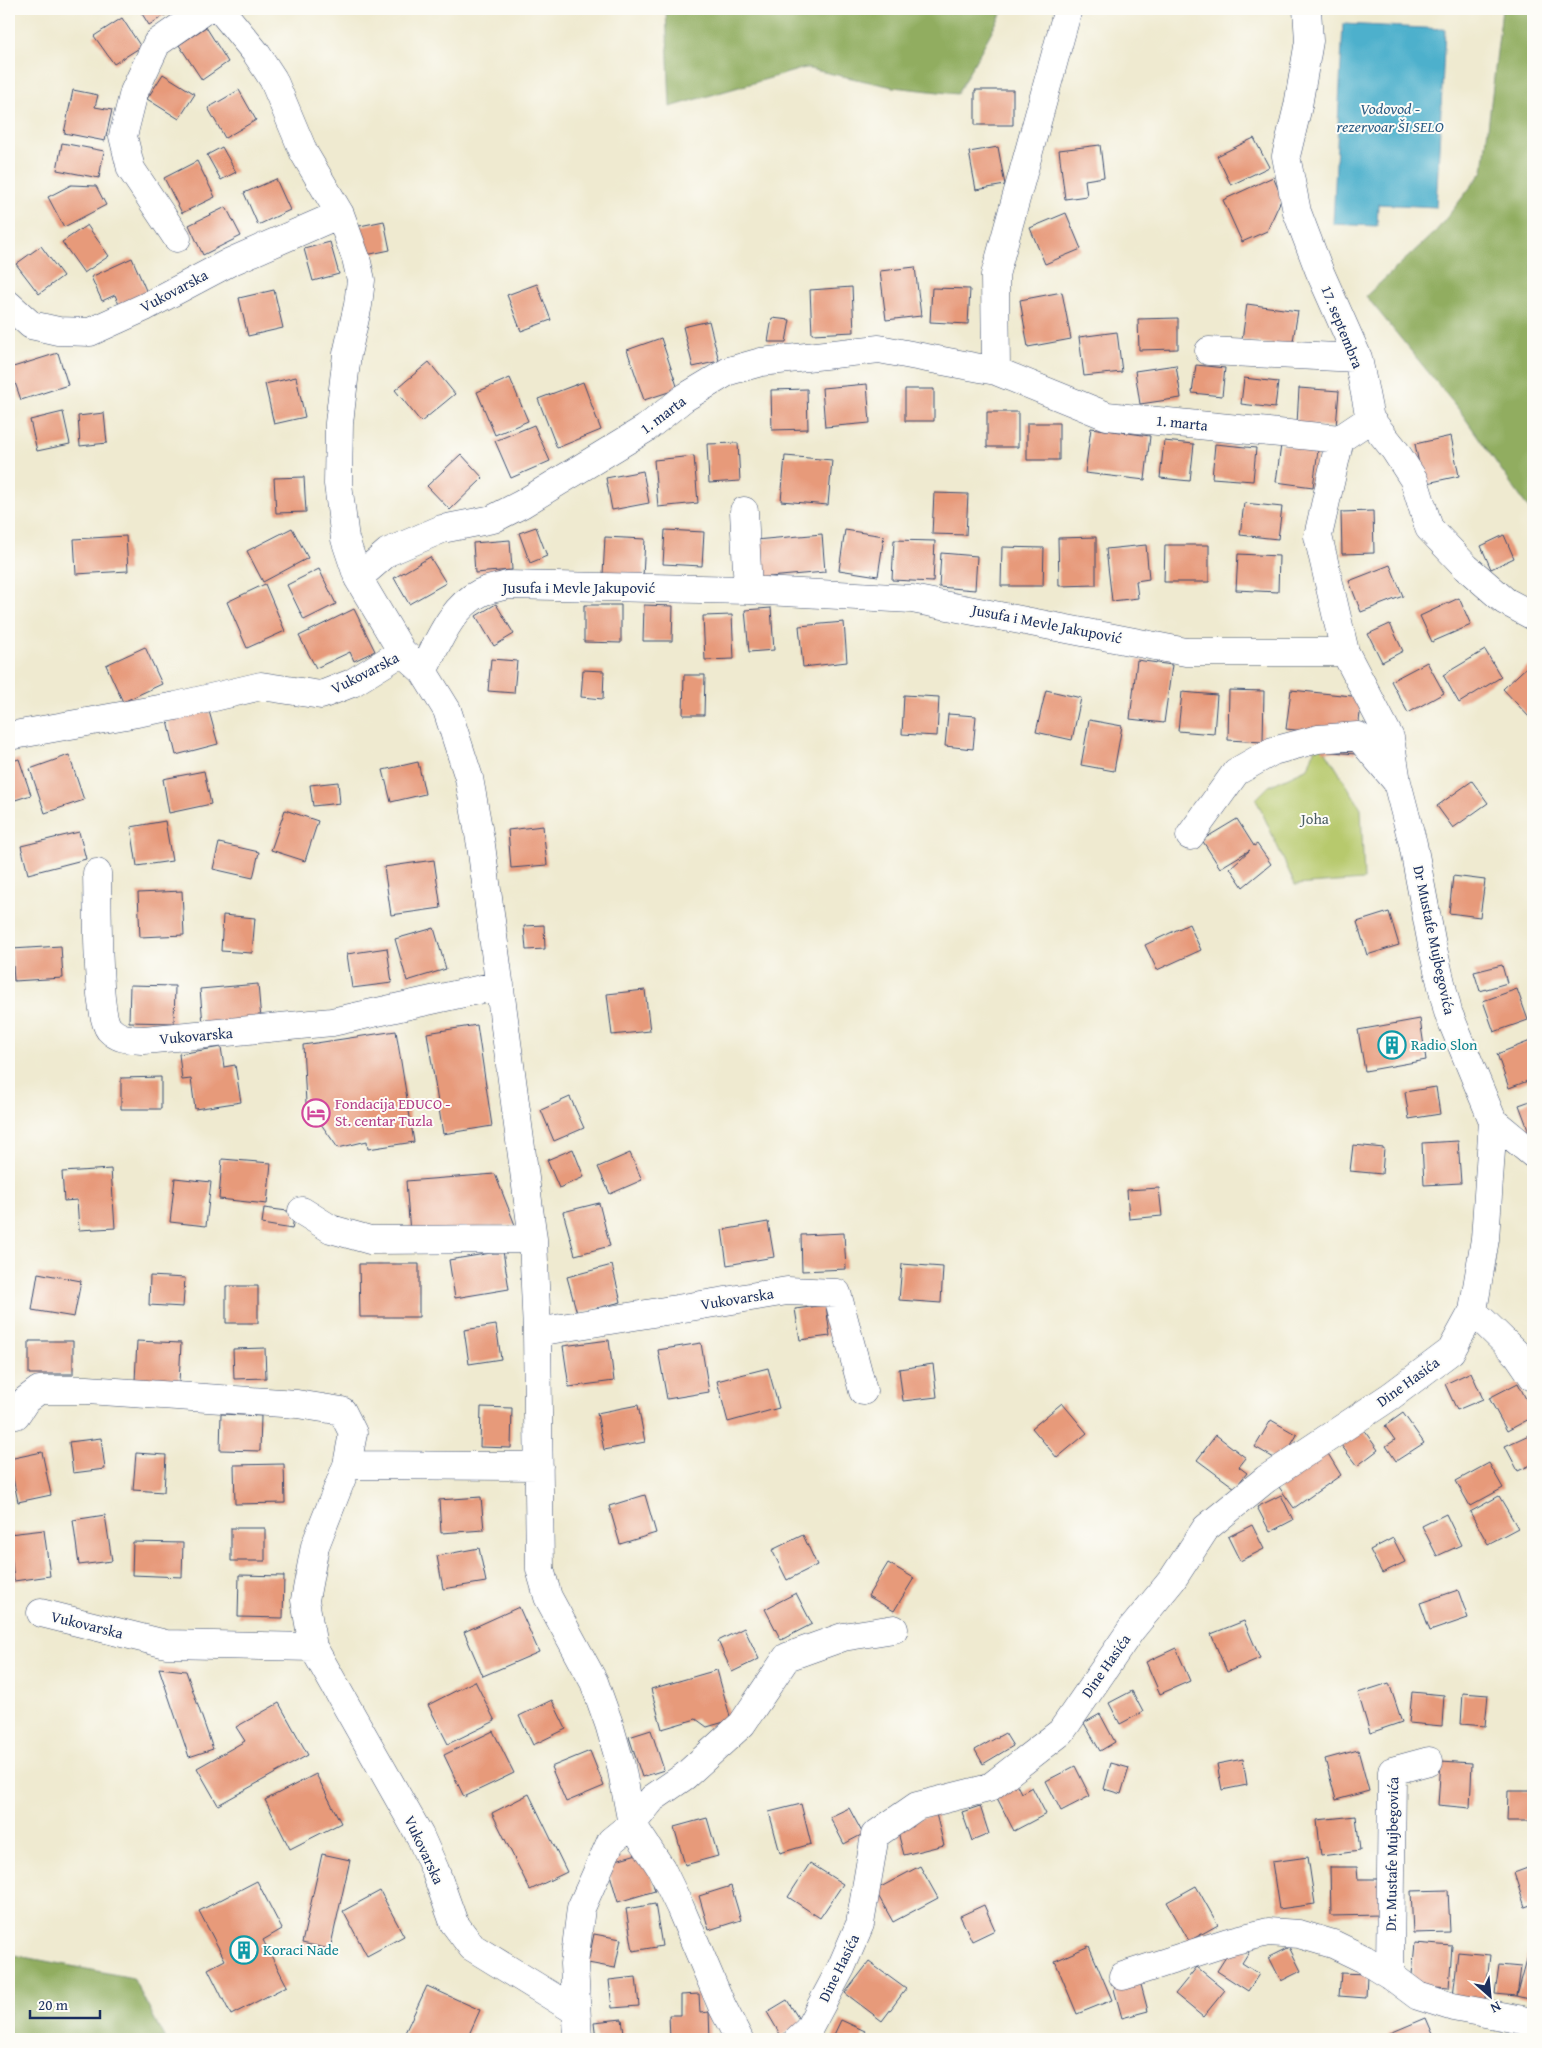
<svg xmlns="http://www.w3.org/2000/svg" width="1542" height="2048" font-family="'Gentium Book Plus',serif">
<rect width="100%" height="100%" fill="#fdfcf7"/>
<filter id="ink" filterUnits="userSpaceOnUse"><feTurbulence type="fractalNoise" baseFrequency=".02" numOctaves="2"/><feDisplacementMap in="SourceGraphic" scale="10" xChannelSelector="R" yChannelSelector="G"/><feConvolveMatrix kernelMatrix="1 2 1 2 8 2 1 2 1" color-interpolation-filters="sRGB"/></filter>
<filter id="wash" filterUnits="userSpaceOnUse"><feTurbulence type="fractalNoise" baseFrequency=".0096" numOctaves="4" result="noise"/><feDisplacementMap in="SourceGraphic" scale="20" xChannelSelector="R" yChannelSelector="G"/><feGaussianBlur stdDeviation="1.12" result="paint"/><feColorMatrix in="noise" values="0 0 0 0 0 0 0 0 0 0 0 0 0 0 0 0 0 1.4 0 .05"/><feComposite in="paint" operator="in"/></filter>
<g filter="url(#wash)">
<rect width="100%" height="100%" fill="#efead0"/>
<!-- green -->
<path fill="#b7c96d" stroke="#697c66" d="M1318 739 1361 808 1364 880 1295 885 1256 799 1269 786 1308 768Z"/>
<!-- forest -->
<path fill="#91ad60" stroke="#566e5f" d="M666 9H1004L957 94 893 87 805 68 670 107Z
M1502 9H1533V515L1460 411 1366 296 1437 230 1483 171Z
M9 1954 133 1978 165 2039H9Z"/>
<!-- water -->
<path fill="#4db0cc" stroke="#347095" d="M1343 24 1445 29 1436 207 1378 204 1377 226 1333 224Z"/>
<g id="blocks">
<!-- building -->
<path fill="#e79a7a" d="M139 9H175L149 25Z
M122 18 141 47 114 64 94 36Z
M206 27 228 62 202 80 179 45Z
M163 74 195 94 179 119 147 99Z
M73 90 98 95 95 107 112 110 105 141 64 133Z
M239 90 256 120 225 138 208 108Z
M975 90H1013V125H975Z
M1254 138 1269 167 1231 185 1217 156Z
M62 143 104 151 99 178 57 170Z
M1100 145 1104 177 1085 180 1087 196 1065 199 1059 150Z
M222 147 236 172 221 180 207 155Z
M998 147 1005 185 976 190 969 152Z
M197 161 215 197 182 213 164 178Z
M1273 177 1282 198 1267 231 1242 242 1223 200Z
M276 179 290 210 258 225 244 193Z
M71 185 96 186 106 205 64 227 48 197Z
M226 207 241 236 203 255 189 225Z
M1066 213 1081 249 1045 264 1030 228Z
M384 221 390 250 361 256 355 227Z
M87 225 109 256 84 273 62 242Z
M330 242 339 274 313 281 304 249Z
M41 246 63 276 39 294 16 264Z
M132 258 148 295 120 307 115 295 102 301 91 277Z
M915 267 921 316 886 320 880 271Z
M537 284 551 320 521 331 507 295Z
M852 287 854 332 812 334 810 290Z
M932 288 970 289 968 324 930 322Z
M274 290 283 328 248 336 239 298Z
M1062 292 1071 339 1028 347 1020 300Z
M1247 304 1298 311 1292 347 1242 340Z
M772 318 790 320 786 342H768Z
M1178 318V349L1139 350 1138 319Z
M709 321 719 361 693 367 683 327Z
M1117 332 1122 372 1084 376 1079 337Z
M661 338 678 389 644 400 627 350Z
M58 353 68 385 21 400 10 368Z
M429 362 455 394 421 422 395 390Z
M1176 365 1181 398 1140 404 1135 371Z
M1196 365 1225 368 1222 396 1192 393Z
M296 377 305 417 274 424 265 384Z
M510 378 528 421 495 435 477 392Z
M1244 378 1278 382 1275 408 1241 404Z
M583 382 601 430 557 448 538 399Z
M867 384 870 423 825 427 822 388Z
M1299 388 1339 391 1336 427 1297 424Z
M807 389 808 429 772 430 771 390Z
M905 389H934V421H905Z
M63 412 70 444 37 451 30 420Z
M987 412H1018V447H987Z
M104 413 107 443 80 446 78 416Z
M1027 423H1059V460H1027Z
M534 425 550 461 511 478 495 441Z
M1091 428 1150 436 1145 480 1085 473Z
M1451 436 1459 476 1423 484 1415 444Z
M1164 441 1194 444 1190 481 1160 478Z
M738 443 740 481 709 483 707 444Z
M1215 444 1256 448 1253 481 1212 478Z
M1281 445 1318 450 1313 487 1276 482Z
M461 454 483 478 450 510 427 486Z
M694 456 698 503 658 507 654 460Z
M785 456 832 460 828 505 781 501Z
M643 471 649 503 612 510 606 478Z
M304 477 306 512 276 513 274 478Z
M934 493 968 494 966 535 932 534Z
M1244 503 1282 507 1278 539 1240 535Z
M1373 511 1374 553 1342 554 1341 512Z
M536 527 547 556 530 563 519 533Z
M292 528 308 558 263 582 247 551Z
M665 530 704 532 702 566 663 564Z
M845 530 884 536 878 576 839 570Z
M822 534 825 572 758 578 755 540Z
M1504 535 1514 558 1491 569 1481 546Z
M126 536 128 571 76 574 74 539Z
M605 537 645 539 643 577 603 575Z
M1096 537V585L1059 586 1058 538Z
M510 540 512 570 475 573 473 543Z
M894 540 935 541 933 582 892 580Z
M1146 545 1149 579 1136 581 1138 598 1112 601 1106 549Z
M1165 545H1209V582H1164Z
M1002 547 1044 548 1043 586H1001Z
M941 553 977 556 975 590 939 587Z
M1238 554 1279 556 1278 592 1236 590Z
M430 557 446 583 409 604 394 578Z
M1390 565 1403 596 1361 612 1349 581Z
M319 569 336 604 304 620 287 585Z
M265 584 285 631 247 648 227 602Z
M1459 598 1471 625 1432 642 1420 616Z
M496 604 514 634 494 646 476 616Z
M584 605H621V643L584 642Z
M644 605 673 606 672 641H643Z
M771 608 774 650 749 652 745 610Z
M354 609 375 651 354 661 350 652 316 668 299 636Z
M732 615 734 659 705 660 703 616Z
M844 622 847 662 803 667 799 626Z
M1390 624 1403 651 1382 662 1368 634Z
M145 647 162 684 123 702 106 665Z
M1485 650 1501 677 1459 703 1443 675Z
M491 659 517 661 514 693 488 691Z
M1137 660 1172 665 1164 723 1130 719Z
M1533 661V716L1530 718 1503 689Z
M1427 662 1444 693 1408 713 1391 681Z
M583 670 604 671 603 699 581 697Z
M684 675H705L704 715H683Z
M1046 690 1081 698 1072 740 1036 732Z
M1229 690 1264 691 1263 742 1228 740Z
M1291 690 1362 697 1355 754 1322 751 1324 733 1286 729Z
M1182 692 1217 695 1214 734 1178 731Z
M904 695 939 697 937 736 902 734Z
M209 711 218 744 176 755 168 721Z
M948 714 976 716 973 749 945 746Z
M1089 720 1122 726 1114 771 1081 765Z
M69 755 84 800 45 813 30 769Z
M19 759 31 795 9 802V762Z
M418 762 425 794 391 802 383 770Z
M204 771 211 804 169 813 163 779Z
M1472 781 1488 803 1453 828 1437 806Z
M338 782 340 803 313 806 310 785Z
M285 810 318 821 305 861 271 850Z
M1237 819 1254 846 1257 844 1271 864 1243 887 1230 868 1250 850 1220 868 1202 840Z
M165 821 172 861 137 866 131 827Z
M543 826 547 865 511 868 508 830Z
M79 832 86 859 28 874 21 846Z
M219 843 259 852 253 878 213 869Z
M434 860 441 908 391 915 384 867Z
M1453 876 1485 880 1480 917 1449 913Z
M182 891 184 935 140 937 138 893Z
M1389 912 1399 945 1367 955 1357 922Z
M223 915 255 918 252 953 221 951Z
M1189 924 1201 950 1157 970 1145 945Z
M544 925 545 949 526 950 524 926Z
M434 928 446 969 407 981 395 939Z
M61 946 63 978 14 981 12 949Z
M387 948 392 983 352 988 347 954Z
M1502 965 1507 983 1480 991 1474 972Z
M258 984 261 1020 203 1024 200 989Z
M130 985 175 986 174 1023 129 1022Z
M1517 989 1528 1020 1494 1032 1483 1001Z
M645 990 650 1031 612 1035 607 994Z
M1420 1019 1426 1060 1365 1071 1358 1030Z
M477 1025 492 1126 443 1134 427 1033Z
M396 1031 414 1142 368 1149 367 1141 338 1148 306 1103 303 1045Z
M1533 1040V1079L1509 1088 1497 1054Z
M221 1047 224 1067 235 1065 241 1102 195 1109 191 1079 182 1080 179 1054Z
M161 1077V1109H121V1078Z
M1436 1087 1440 1114 1409 1119 1405 1092Z
M570 1097 584 1128 554 1141 541 1110Z
M1533 1100V1136L1531 1137 1519 1105Z
M1458 1141 1461 1183 1424 1185 1422 1143Z
M1353 1145 1384 1148 1382 1174 1350 1171Z
M573 1149 584 1177 559 1188 547 1160Z
M630 1153 642 1180 610 1194 598 1167Z
M222 1159 271 1163 267 1204 219 1199Z
M111 1169 115 1228 79 1230 77 1200 64 1201 62 1172Z
M495 1174 515 1225 410 1233 406 1181Z
M175 1178 211 1182 206 1226 170 1222Z
M1159 1188 1162 1216 1129 1219 1127 1190Z
M599 1203 610 1246 575 1255 563 1212Z
M264 1208 295 1212 292 1229 262 1224Z
M768 1222 774 1257 727 1265 722 1230Z
M844 1233 846 1269 802 1271 801 1235Z
M503 1251 509 1289 455 1298 449 1260Z
M359 1264H419V1317H360Z
M902 1264 943 1267 941 1303 899 1300Z
M612 1265 621 1302 577 1313 567 1277Z
M38 1273 81 1281 74 1317 32 1310Z
M150 1276 185 1278 183 1307 149 1305Z
M226 1286H258V1323H226Z
M826 1305 830 1336 800 1340 795 1309Z
M496 1325 501 1359 469 1364 464 1330Z
M609 1340 614 1381 569 1387 563 1346Z
M29 1341H73V1374H29Z
M137 1341 181 1343 179 1383 135 1381Z
M701 1343 709 1392 667 1399 658 1350Z
M265 1348 266 1378 234 1379 233 1349Z
M933 1364 937 1397 903 1401 899 1369Z
M768 1368 779 1408 728 1422 717 1381Z
M1471 1372 1483 1399 1457 1410 1445 1384Z
M1518 1383 1533 1413V1417L1507 1431 1489 1398Z
M1062 1403 1087 1433 1057 1458 1032 1428Z
M638 1405 645 1442 604 1450 597 1413Z
M481 1407 512 1408 511 1448 480 1447Z
M1403 1413 1424 1443 1396 1461 1386 1446 1395 1440 1385 1426Z
M221 1414 261 1416 260 1451 220 1450Z
M1271 1420 1297 1435 1281 1462 1255 1447Z
M1363 1429 1378 1450 1357 1466 1341 1445Z
M1533 1433V1464L1518 1471 1505 1446Z
M1216 1435 1246 1458 1239 1467 1247 1473 1235 1488 1197 1460Z
M101 1438 105 1469 73 1473 69 1442Z
M42 1452 51 1495 18 1502 9 1459Z
M1327 1452 1341 1475 1294 1508 1279 1487Z
M136 1453 166 1455 164 1492 133 1490Z
M1489 1463 1503 1488 1470 1506 1456 1481Z
M284 1464 285 1503 235 1504 234 1465Z
M645 1495 656 1533 620 1544 609 1506Z
M1281 1495 1293 1520 1270 1532 1257 1507Z
M1499 1496 1518 1528 1488 1544 1470 1512Z
M481 1497 484 1530 441 1533 439 1500Z
M1446 1514 1461 1545 1437 1556 1422 1526Z
M105 1515 112 1561 79 1565 73 1520Z
M1252 1525 1264 1549 1240 1561 1228 1537Z
M231 1528H265V1561H231Z
M44 1530 50 1576 14 1581 9 1534Z
M803 1535 817 1565 787 1580 772 1550Z
M1393 1538 1405 1562 1382 1573 1370 1550Z
M133 1542 183 1543 182 1577 132 1575Z
M479 1548 486 1582 443 1589 437 1556Z
M888 1563 914 1578 894 1611 868 1596Z
M239 1575 284 1576 283 1618 238 1617Z
M1458 1590 1468 1618 1430 1631 1420 1603Z
M796 1593 812 1624 781 1640 765 1609Z
M519 1607 539 1652 483 1676 464 1632Z
M1244 1621 1260 1658 1227 1672 1211 1634Z
M744 1628 759 1659 732 1672 718 1641Z
M1176 1648 1190 1681 1160 1694 1146 1662Z
M159 1668 186 1671 213 1749 189 1757Z
M717 1670 731 1720 707 1727 696 1719 662 1729 651 1689Z
M475 1681 495 1721 448 1744 428 1705Z
M1389 1683 1402 1722 1370 1733 1358 1693Z
M1132 1691 1143 1712 1120 1724 1109 1703Z
M1412 1692 1444 1695 1442 1726 1409 1723Z
M1463 1693 1488 1695 1485 1726 1461 1724Z
M552 1700 566 1729 533 1745 519 1716Z
M279 1703 308 1755 218 1805 197 1768 245 1741 236 1727Z
M1100 1714 1115 1742 1100 1751 1084 1723Z
M651 1730 664 1770 642 1777 629 1737Z
M493 1731 514 1773 464 1797 444 1755Z
M1005 1733 1013 1746 983 1764 975 1750Z
M1358 1750 1369 1791 1336 1800 1325 1759Z
M590 1751 604 1786 566 1802 551 1767Z
M1243 1759 1247 1785 1222 1790 1217 1764Z
M1441 1761 1472 1763 1470 1808 1438 1805Z
M1111 1763 1129 1768 1121 1794 1104 1789Z
M1075 1766 1090 1796 1061 1811 1046 1781Z
M316 1774 341 1823 290 1849 265 1800Z
M1016 1783 1021 1793 1032 1787 1046 1814 1014 1831 995 1794Z
M1508 1791H1533V1821H1507Z
M529 1794 567 1872 530 1890 492 1813Z
M801 1804 811 1844 780 1853 769 1812Z
M980 1806 989 1834 972 1841 962 1812Z
M849 1808 863 1834 844 1844 830 1817Z
M936 1814 944 1845 904 1855 896 1825Z
M1356 1816 1360 1851 1321 1856 1317 1820Z
M707 1818 718 1856 685 1865 674 1827Z
M644 1852 655 1891 618 1902 609 1871 616 1860Z
M322 1854 350 1860 330 1949 302 1943Z
M1308 1857 1315 1904 1279 1909 1272 1862Z
M810 1863 843 1884 820 1918 788 1897Z
M920 1866 938 1898 893 1922 875 1890Z
M1533 1866V1904L1525 1907 1514 1873Z
M1330 1867H1357L1358 1879H1381V1915L1331 1916Z
M257 1881 282 1929 263 1940 287 1986 231 2015 208 1969 225 1960 199 1911Z
M731 1886 741 1920 709 1930 699 1896Z
M1196 1886 1218 1925 1189 1941 1167 1902Z
M1448 1890 1450 1932 1413 1933 1411 1891Z
M380 1891 404 1936 367 1956 343 1911Z
M655 1904 662 1946 633 1951 626 1909Z
M984 1905 995 1930 972 1941 960 1916Z
M594 1934 621 1939 615 1968 588 1963Z
M1235 1943 1249 1952 1242 1963 1259 1974 1248 1991 1217 1971Z
M1415 1943 1452 1946 1449 1988 1411 1985Z
M1089 1946 1112 2000 1077 2014 1055 1961Z
M1289 1947 1301 1971 1281 1981 1269 1957Z
M1458 1952 1490 1955 1485 1999 1453 1996Z
M1529 1952 1533 1953V2000L1517 1996Z
M869 1962 906 1989 882 2021 845 1993Z
M1499 1965 1521 1967 1517 1996 1495 1994Z
M1197 1967 1225 1990 1203 2017 1175 1994Z
M1341 1973 1367 1974 1366 1998 1339 1996Z
M636 1977 639 2006 612 2008 609 1980Z
M1140 1981 1148 2011 1122 2018 1114 1989Z
M427 1986 480 2010 467 2039H402Z
M699 1994 700 2013 709 2012 710 2039H670L669 2015H681V1995Z
M787 2000 802 2024 781 2036 767 2012Z
M1426 2018 1435 2039H1390L1388 2034Z
M622 2019 625 2039H596L594 2022Z
M841 2020 865 2031 861 2039H832Z"/>
</g>
</g>
<g filter="url(#ink)">
<use href="#blocks" fill-opacity="0" stroke="#3b4b6f" stroke-width="1"/>
<g fill="none" stroke-linecap="round" stroke-linejoin="round">
<!-- minor casing -->
<g stroke="#3b4b6f" stroke-width="29">
<path id="minor" d="M220 9 256 53 273 79 304 153 340 214 356 258 361 280 358 305 347 354 339 423 338 484 345 539 358 578 402 652 423 671 447 710 469 778 481 845 533 1239 537 1332 540 1569 548 1597 594 1682 609 1724 621 1766 632 1824 661 1868 680 1907 722 2006 739 2039
M1307 9 1309 41 1298 106 1286 156 1297 212 1319 270 1358 358 1370 419 1394 449 1414 480 1429 528 1466 567 1505 601 1533 616
M177 238 131 169 123 136 134 92 157 43 206 9
M9 305 31 325 58 331 90 332 145 307 230 262 340 214
M1209 351 1358 358
M996 371 995 275 1068 9
M744 511 748 590
M358 578 388 552 442 529 493 519 522 504 645 429 684 398 729 371 761 362 879 349 996 371 1107 416 1340 439 1370 419
M423 671C438 643 450 608 480 593 488 589 498 588 507 585L748 590 912 599 1186 652H1345
M9 736 176 706 261 686 321 695 352 683 402 652
M1190 836 1236 772 1273 751 1318 739 1358 736 1397 782
M97 873C98 900 96 1013 109 1029 119 1040 131 1039 144 1040L332 1022 500 985
M1493 1121 1533 1154
M302 1211 331 1229 370 1240 533 1239
M1473 1311 1518 1355 1533 1377
M537 1332 787 1291 837 1293 863 1391
M16 1415 26 1400 39 1390H87L297 1404 342 1411 353 1433 347 1465 539 1466
M41 1613 166 1644 313 1647 420 1836 435 1870 454 1923 472 1947 576 2011
M313 1647 305 1600 315 1546 347 1465
M1390 1975 1392 1771 1429 1761
M1123 1976 1228 1942 1268 1932 1299 1934 1333 1944 1364 1959 1390 1975 1418 1996 1453 2007 1533 2022
M578 2039 574 1964 581 1908 611 1841 632 1824 653 1798 685 1776 742 1724 787 1657 843 1637 894 1629
M798 2039 808 2030 841 1968 860 1924 875 1835 917 1806 989 1788 1061 1732 1131 1630 1172 1580 1206 1528 1266 1479 1391 1396 1451 1351 1473 1311 1485 1239 1493 1121 1448 1012 1432 945 1413 844 1397 782 1390 738 1345 652 1318 536 1340 439"/>
</g>
<!-- minor -->
<use href="#minor" stroke="#fff" stroke-width="28"/>
</g>
</g>
<!-- icons -->
<defs>
<g id="building-ring" transform="scale(1.4375)"><circle r="9.5" fill="#fdfcf7" stroke="#0f9aa8" stroke-width="1.5"/><path d="M-4-6H4V6H1V3H-1V6H-4ZM-2.5-4.3h1.7v1.8h-1.7ZM.8-4.3h1.7v1.8H.8ZM-2.5-1h1.7V.8h-1.7ZM.8-1h1.7V.8H.8Z" fill="#0f9aa8"/></g>
<g id="hotel-ring" transform="scale(1.4375)"><circle r="9.5" fill="#fdfcf7" stroke="#d1479c" stroke-width="1.5"/><path d="M-6-4.5h1.5V1H6V5H4.5V3h-9V5H-6ZM-4 0a1.8 1.8 0 1 1 3.6 0ZM.5 0V-2.5h3Q6-2.5 6 0Z" fill="#d1479c"/></g>
</defs>
<g fill-rule="evenodd">
<use href="#building-ring" x="1392" y="1045"/>
<use href="#hotel-ring" x="316" y="1113"/>
<use href="#building-ring" x="244" y="1950"/>
</g>
<g text-anchor="middle" stroke-width="4" stroke-linejoin="round" paint-order="stroke">
<!-- street labels -->
<g font-size="15" fill="#1b2f5e" stroke="#fdfcf7">
<text transform="translate(174 291) rotate(-28)" y="5">Vukovarska</text>
<text transform="translate(1342 327) rotate(68)" y="5">17. septembra</text>
<text transform="translate(663 415) rotate(-37)" y="5">1. marta</text>
<text transform="translate(1182 423) rotate(6)" y="5">1. marta</text>
<text x="579" y="593">Jusufa i Mevle Jakupović</text>
<text transform="translate(1047 624) rotate(11)" y="5">Jusufa i Mevle Jakupović</text>
<text transform="translate(365 673) rotate(-27)" y="5">Vukovarska</text>
<text transform="translate(1434 940) rotate(78)" y="5">Dr Mustafe Mujbegovića</text>
<text transform="translate(196 1036) rotate(-5)" y="5">Vukovarska</text>
<text transform="translate(737 1299) rotate(-9)" y="5">Vukovarska</text>
<text transform="translate(1408 1382) rotate(-36)" y="5">Dine Hasića</text>
<text transform="translate(87 1625) rotate(14)" y="5">Vukovarska</text>
<text transform="translate(1106 1666) rotate(-55)" y="5">Dine Hasića</text>
<text transform="translate(424 1850) rotate(65)" y="5">Vukovarska</text>
<text transform="translate(1392 1854) rotate(-89)" y="5">Dr. Mustafe Mujbegovića</text>
<text transform="translate(839 1968) rotate(-64)" y="5">Dine Hasića</text>
</g>
<!-- park labels -->
<g font-size="15" fill="#4a5d62" stroke="#fdfcf7">
<text x="1315" y="824">Joha</text>
</g>
<!-- culture labels -->
<g font-size="15" fill="#0d838f" stroke="#fdfcf7" text-anchor="start">
<text x="1411" y="1050">Radio Slon</text>
<text x="263" y="1955">Koraci Nade</text>
</g>
<!-- hotel labels -->
<g font-size="15" fill="#b23c85" stroke="#fdfcf7" text-anchor="start">
<text x="335" y="1109">Fondacija EDUCO -<tspan x="335" dy="17">St. centar Tuzla</tspan></text>
</g>
<!-- water labels -->
<g font-size="16" font-style="italic" fill="#2c5c84" stroke="#fdfcf7">
<text x="1390" y="114">Vodovod -<tspan x="1390" dy="18">rezervoar ŠI SELO</tspan></text>
</g>
</g>
<!-- margin -->
<rect width="1542" height="2048" fill="none" stroke="#fdfcf7" stroke-width="30"/>
<!-- north arrow -->
<g transform="translate(1490 1996) rotate(153)" stroke="#fdfcf7" stroke-width="4" paint-order="stroke">
<path d="M0-4L9 19L0 12L-9 19Z" fill="#1b2f5e"/>
<text y="-8" font-size="14" font-weight="bold" text-anchor="middle" fill="#1b2f5e">N</text>
</g>
<!-- scale -->
<path d="M30 2010v8h70v-8" fill="none" stroke="#1b2f5e" stroke-width="2.5"/>
<text x="38" y="2010" font-size="15" fill="#1b2f5e" stroke="#fdfcf7" stroke-width="4" paint-order="stroke">20 m</text>
</svg>
